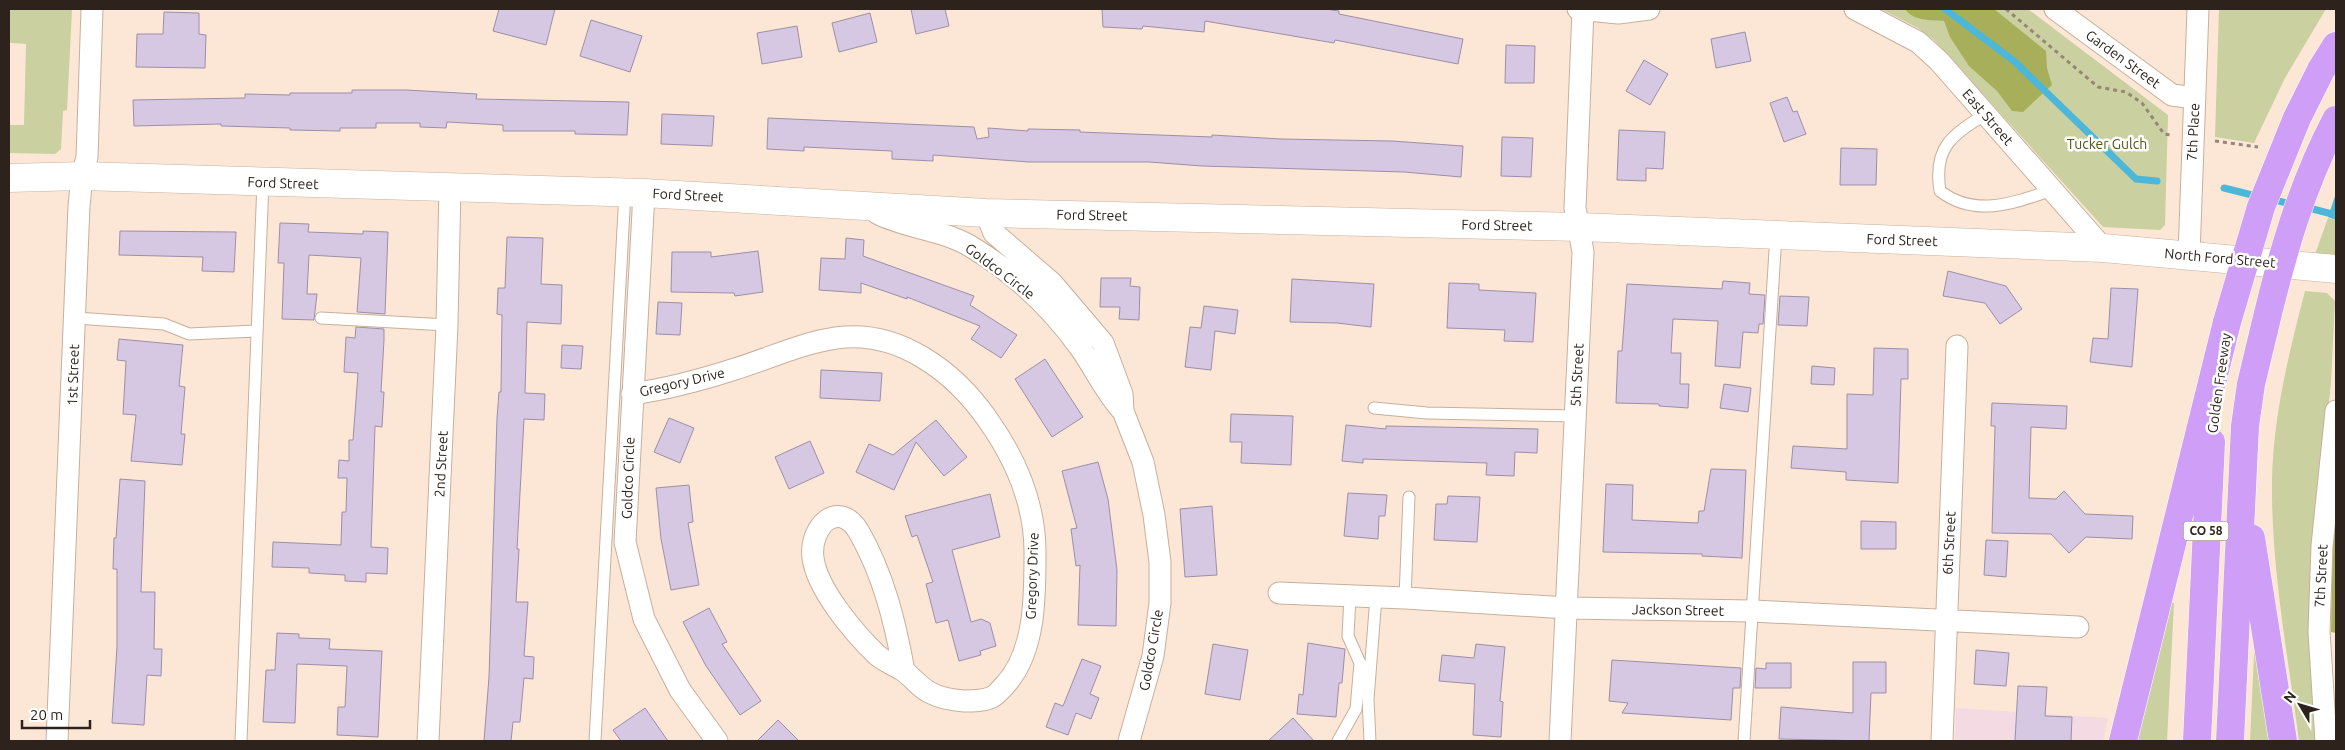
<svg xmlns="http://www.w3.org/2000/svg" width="2345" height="750" font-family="Ubuntu,sans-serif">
<rect width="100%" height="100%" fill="#fce7d7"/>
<!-- commercial -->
<path fill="#f3dae3" d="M1956 708 2108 718 2103 741H1955Z"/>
<!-- green -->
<path fill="#cad09f" d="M9 9 72 10 67 110 63 111 61 149 55 154 9 153V125H24L26 44 11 43 9 40Z
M1881 9H2028L2168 115 2165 225 2160 230 2103 227 1935 41 1918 28Z
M2219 9H2326L2285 78 2254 143 2215 137Z
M2328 218 2336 220V258L2314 257Z
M2305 291 2327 293 2335 301 2331 383 2311 562V613L2317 741H2299C2288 655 2271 568 2272 481 2273 416 2289 353 2305 291Z
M2168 601 2174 603 2167 741H2128Z
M2255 633 2274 741H2250Z"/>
<!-- forest -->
<path fill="#a8af5b" d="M1905 9H1994L2046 51 2047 68 2052 85 2023 112 2012 111 1997 91 1969 66 1950 37 1944 21C1930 20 1913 21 1905 9Z
M2336 509V633L2331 632 2332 559Z"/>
<!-- water -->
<path fill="#4db7da" d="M2336 193V220L2328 217Z"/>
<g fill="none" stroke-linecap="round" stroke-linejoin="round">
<!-- stream -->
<path stroke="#4db7da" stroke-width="7" d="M1945 9 2014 61 2136 179 2157 181
M2224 188 2260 197
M2271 199 2294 205
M2305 207 2336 215"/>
</g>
<!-- building -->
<path fill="#d6c7e2" stroke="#9d8ea8" d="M499 9H555L546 45 493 31Z
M911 9H945L949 26 916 34Z
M1102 9H1325L1339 11V14L1463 39 1458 64 1335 40 1334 43 1205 21 1204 32 1143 26 1142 29 1103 27Z
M164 12 199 13V34L206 35 205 68 136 67 137 34H163Z
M870 13 877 42 839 52 832 23Z
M591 20 642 36 630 72 580 56Z
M797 26 802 57 762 64 757 33Z
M1745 32 1751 61 1716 68 1711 39Z
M1506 45 1535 46 1534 83H1505Z
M1644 60 1668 74 1650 105 1626 91Z
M352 90H406L477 94 476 99 629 102 627 135 575 134V131H503V125L447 122 446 128 420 127V123H376V128H340V131L290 130V128L221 126V124L134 126 133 100 245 98V94L290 95V93H352Z
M1787 97 1793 112 1797 111 1806 134 1784 142 1770 103Z
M662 114 714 116 712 146 661 144Z
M768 118 974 127 977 139 989 137 988 128 1028 131V129L1080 130V132L1212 137V135L1281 139 1392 141 1463 146 1461 177 1404 172 1202 166 1149 162H1029L933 155V161L892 159V151L804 147V151L767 149Z
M1619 130 1665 132 1663 169 1646 168V181L1617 180Z
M1502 137 1533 138 1531 177 1501 176Z
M1841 148 1877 149 1876 185H1840Z
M280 223 309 224 308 232 363 234V231L388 232 385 314 357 312 361 258 309 255 307 294H317L314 320 282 319 284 263H278Z
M120 231 236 232 234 272 202 271 203 257 119 255Z
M507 237 543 238 541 284 562 285 561 324 527 322 525 393 545 394 544 420 524 419 517 549H519L516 602H528L524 656 534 657 533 679 524 678 520 722H513L511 741H484L489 677 497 418 499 392H501L502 315 497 314 498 288H505Z
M846 238 864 240 863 256 974 296 970 305 1017 335 1001 358 971 339 980 326 907 297V299L861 283V293L819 290 821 258 845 259Z
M758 251 763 292 735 296 734 293 671 292 672 252H711V257Z
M1948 271 2006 286 2022 309 2000 324 1985 303 1943 296Z
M1101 278H1131L1130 286 1140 287 1139 320 1119 319 1120 307H1100Z
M1292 279 1374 284 1371 327 1337 323 1290 322Z
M1723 281 1750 283 1749 294 1765 295 1763 324H1759L1758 333 1743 332 1740 368 1715 366 1718 321 1673 319 1671 353H1681L1680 384H1689L1688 408 1659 406V404L1616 403 1618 351H1622L1627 284 1722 289Z
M1449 283 1479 284V290L1536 293 1533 342 1504 341 1505 330 1447 328Z
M2111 288 2138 289 2132 367 2090 362 2093 338 2108 339Z
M1780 296 1809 297 1807 326 1778 325Z
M658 302 682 303 680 335 656 334Z
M1204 306 1238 310 1235 334 1215 331 1211 370 1185 367 1190 327 1201 328Z
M356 327 384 329V340L381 392H384L382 427 375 426 371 547 388 548 387 574 366 573V582L345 581V575L309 573V568L272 567 273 542 341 545 342 512H346L347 478H338L339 460 349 461V440H353L358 373 344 372 346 337 355 338Z
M119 339 183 345 179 386 185 387 181 434H185L182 465 131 461 136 415 123 414 126 361 117 360Z
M562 345 583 346 581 369 561 368Z
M1874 348 1908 349V379H1901L1898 483 1846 480V472L1791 468 1793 446 1847 449V394L1873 395Z
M1045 359 1083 417 1052 437 1015 379Z
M1812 366 1835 368 1834 385 1811 384Z
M821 370 882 373 880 401 820 398Z
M1724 384 1751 388 1748 412 1720 408Z
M1992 403 2067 406 2066 429 2031 427 2029 498 2056 499 2064 491 2085 514 2133 516 2132 539 2086 537 2069 553 2051 534 1992 533 1995 426H1991Z
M1231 414 1293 416 1291 465 1241 463 1242 442H1230Z
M669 418 694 428 680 463 654 452Z
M936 420 967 457 944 476 916 442 894 490 856 472 869 444 893 455Z
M1346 425 1386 429V426L1538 429 1537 453 1515 452 1514 476 1486 475 1487 463 1363 459V463L1342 461Z
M810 441 824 473 789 489 775 457Z
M1098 462 1108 499 1117 570 1116 626 1078 625 1080 565 1076 566 1071 529 1077 528 1062 471Z
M1711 469 1746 470 1742 558 1702 556V554L1603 552 1606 484 1633 485 1632 520 1698 523 1699 511H1704Z
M120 479 145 481 141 592H155L154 649H162L161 676 147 675 144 725 112 723 117 647V569H113L114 538H116Z
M689 485 693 522 688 523 699 585 671 590 661 539 656 488Z
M1348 493 1387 495 1385 516H1379L1378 539 1344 536Z
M990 494 1000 537 952 550 971 622 981 619 990 623 996 646 980 651 981 655 959 661 948 620 936 623 926 584 933 582 917 535 912 537 905 516Z
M1448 496 1480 497 1477 542 1434 540 1436 504H1447Z
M1212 506 1217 575 1185 577 1180 509Z
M1861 521 1896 522V549H1861Z
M1986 540 2008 541 2006 577 1984 575Z
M709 608 727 642 722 644 761 701 740 715 706 666 683 622Z
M277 633 299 634V638L330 639 329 649 382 651 378 737 337 735 338 707H345L347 666 297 664 295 723 263 722 266 670H275Z
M1308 643 1345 649 1342 683H1339L1336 717 1297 714 1299 694 1303 695Z
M1213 644 1248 650 1240 700 1205 694Z
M1476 644 1505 647 1500 701 1503 702 1501 737 1473 735 1475 684 1439 681 1442 655 1474 658Z
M1976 650 2009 653 2006 686 1974 684Z
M1082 659 1101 666 1090 694 1099 698 1091 719 1076 713 1068 735 1046 727 1055 703 1063 706Z
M1612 660 1741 668 1740 688H1733L1731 720 1622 713 1628 703 1609 701Z
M1853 662H1886V693H1871L1869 741 1779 739 1781 707 1853 713Z
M1766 663H1791V688H1755L1756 668 1766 669Z
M2018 686 2047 687 2045 716 2072 717 2071 741H2015Z
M645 708 668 741H621L613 730Z
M1293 718 1314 741H1268Z
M778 720 799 741H757Z"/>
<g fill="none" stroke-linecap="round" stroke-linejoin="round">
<!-- lane casing -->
<g stroke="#c8af9b" stroke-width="13">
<path id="lane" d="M1986 114C1952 135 1933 147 1940 191 1975 218 2014 203 2052 190
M76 318 164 324 189 334 257 331
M321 318 447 325
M1374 408 1427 413 1575 416
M1405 598 1409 497
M241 741 263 182
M595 741 625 192
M1338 741 1356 709 1360 663 1348 636 1350 596
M1370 741 1368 699 1376 597
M1744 741 1776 235"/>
</g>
<!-- street casing -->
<g stroke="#c8af9b" stroke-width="23">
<path id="street" d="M1578 9 1618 13 1649 9
M1855 9 1918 42 1939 61 2103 248
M2055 9 2172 95 2195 98
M644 193 625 542 644 619 680 690 717 741
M877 213C905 228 941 229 970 246 1013 272 1052 308 1081 349 1095 369 1105 391 1121 409
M986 213 994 233 1052 283 1103 343 1122 394 1123 411 1143 462 1154 515 1160 562V603L1153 656 1129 741
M2189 255 2198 9
M632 394C667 389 701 380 735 369 768 359 801 343 836 338 898 329 954 371 988 420 1017 461 1036 506 1035 556 1035 599 1035 652 1005 685 1001 689 997 695 992 697 984 701 973 701 964 701 952 700 939 698 929 692 919 687 912 676 902 670 894 665 884 661 877 655 854 633 817 589 813 558 809 526 839 498 859 532 884 576 895 622 904 671
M1279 593 1405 598 1567 608 1752 611 2078 627
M57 741 79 206 82 176 87 157 92 9
M428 741 447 325 450 187
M1560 741 1583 252 1575 208 1583 10
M1942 741 1957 346
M2326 741 2319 631 2322 546 2336 411"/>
</g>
<!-- secondary casing -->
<g stroke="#c8af9b" stroke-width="29">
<path id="secondary" d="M9 178 82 176 644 193 986 213 1580 227 2103 248 2336 269"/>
</g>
<!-- highway casing -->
<g stroke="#fff" stroke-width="29">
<path id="highway" d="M2321 70 2336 46
M2251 538 2283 741
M2123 741 2227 322
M2197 741 2211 442
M2230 741 2245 426 2251 384 2264 330"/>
</g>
<!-- path -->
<path stroke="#95867a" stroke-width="3" stroke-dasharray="4 4" stroke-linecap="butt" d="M2006 9 2098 87 2126 92 2142 103 2164 134 2172 135
M2215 141 2258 147"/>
<!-- lane -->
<use href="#lane" stroke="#fff" stroke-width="11"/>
<!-- street -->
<use href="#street" stroke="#fff" stroke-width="21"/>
<!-- secondary -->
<use href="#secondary" stroke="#fff" stroke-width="28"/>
<!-- highway -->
<use href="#highway" stroke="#cf9ef6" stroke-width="28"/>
<!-- highway-bridge casing -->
<g stroke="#fff" stroke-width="29" stroke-linecap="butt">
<path id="highway-bridge" d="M2227 322 2261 207 2297 118 2321 70
M2264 330C2281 258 2301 186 2336 120"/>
</g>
<!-- highway-bridge -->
<use href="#highway-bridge" stroke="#cf9ef6" stroke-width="28"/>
</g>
<g text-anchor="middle" stroke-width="5" stroke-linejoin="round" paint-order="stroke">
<!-- shield labels -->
<rect fill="#fff" stroke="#6c6560" stroke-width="1" x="2183.5" y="521.5" width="45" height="19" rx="4"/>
<g font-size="12" font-weight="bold" fill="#2d231c">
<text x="2206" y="535">CO 58</text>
</g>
<!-- street labels -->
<g font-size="14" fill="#2d231c" stroke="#fff">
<text transform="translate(2123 59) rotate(36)" y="5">Garden Street</text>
<text transform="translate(1988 117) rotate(49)" y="5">East Street</text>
<text transform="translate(2193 132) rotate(-87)" y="5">7th Place</text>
<text transform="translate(283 183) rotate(2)" y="5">Ford Street</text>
<text transform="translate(688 195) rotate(3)" y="5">Ford Street</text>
<text transform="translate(1092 215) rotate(1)" y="5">Ford Street</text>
<text transform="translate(1497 225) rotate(1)" y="5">Ford Street</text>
<text transform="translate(1902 240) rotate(2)" y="5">Ford Street</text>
<text transform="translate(2220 258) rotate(5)" y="5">North Ford Street</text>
<text transform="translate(1000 271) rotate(37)" y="5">Goldco Circle</text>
<text transform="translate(73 375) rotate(-88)" y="5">1st Street</text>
<text transform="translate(1577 375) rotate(-87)" y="5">5th Street</text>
<text transform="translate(682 382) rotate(-13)" y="5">Gregory Drive</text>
<text transform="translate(2219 383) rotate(-82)" y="5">Golden Freeway</text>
<text transform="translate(441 464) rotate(-87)" y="5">2nd Street</text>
<text transform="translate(628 478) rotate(-88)" y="5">Goldco Circle</text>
<text transform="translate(1949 543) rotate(-87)" y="5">6th Street</text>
<text transform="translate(1032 576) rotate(-88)" y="5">Gregory Drive</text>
<text transform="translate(2321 576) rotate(-87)" y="5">7th Street</text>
<text transform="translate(1678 610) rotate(1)" y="5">Jackson Street</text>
<text transform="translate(1151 650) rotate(-80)" y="5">Goldco Circle</text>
</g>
<!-- park labels -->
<g font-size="14" fill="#525618" stroke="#fff">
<text x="2107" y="149">Tucker Gulch</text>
</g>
</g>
<!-- border -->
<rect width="2345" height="750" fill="none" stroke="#2d231c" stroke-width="20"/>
<!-- north arrow -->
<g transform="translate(2300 705) rotate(308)" stroke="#ffffff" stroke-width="4" paint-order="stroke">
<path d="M0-4L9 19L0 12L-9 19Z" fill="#2d231c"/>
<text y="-8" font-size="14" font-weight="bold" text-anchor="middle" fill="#2d231c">N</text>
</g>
<!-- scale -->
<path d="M22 720v8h68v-8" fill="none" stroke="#2d231c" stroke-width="2.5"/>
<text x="30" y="720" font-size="15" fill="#2d231c" stroke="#ffffff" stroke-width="4" paint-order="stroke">20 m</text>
</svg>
